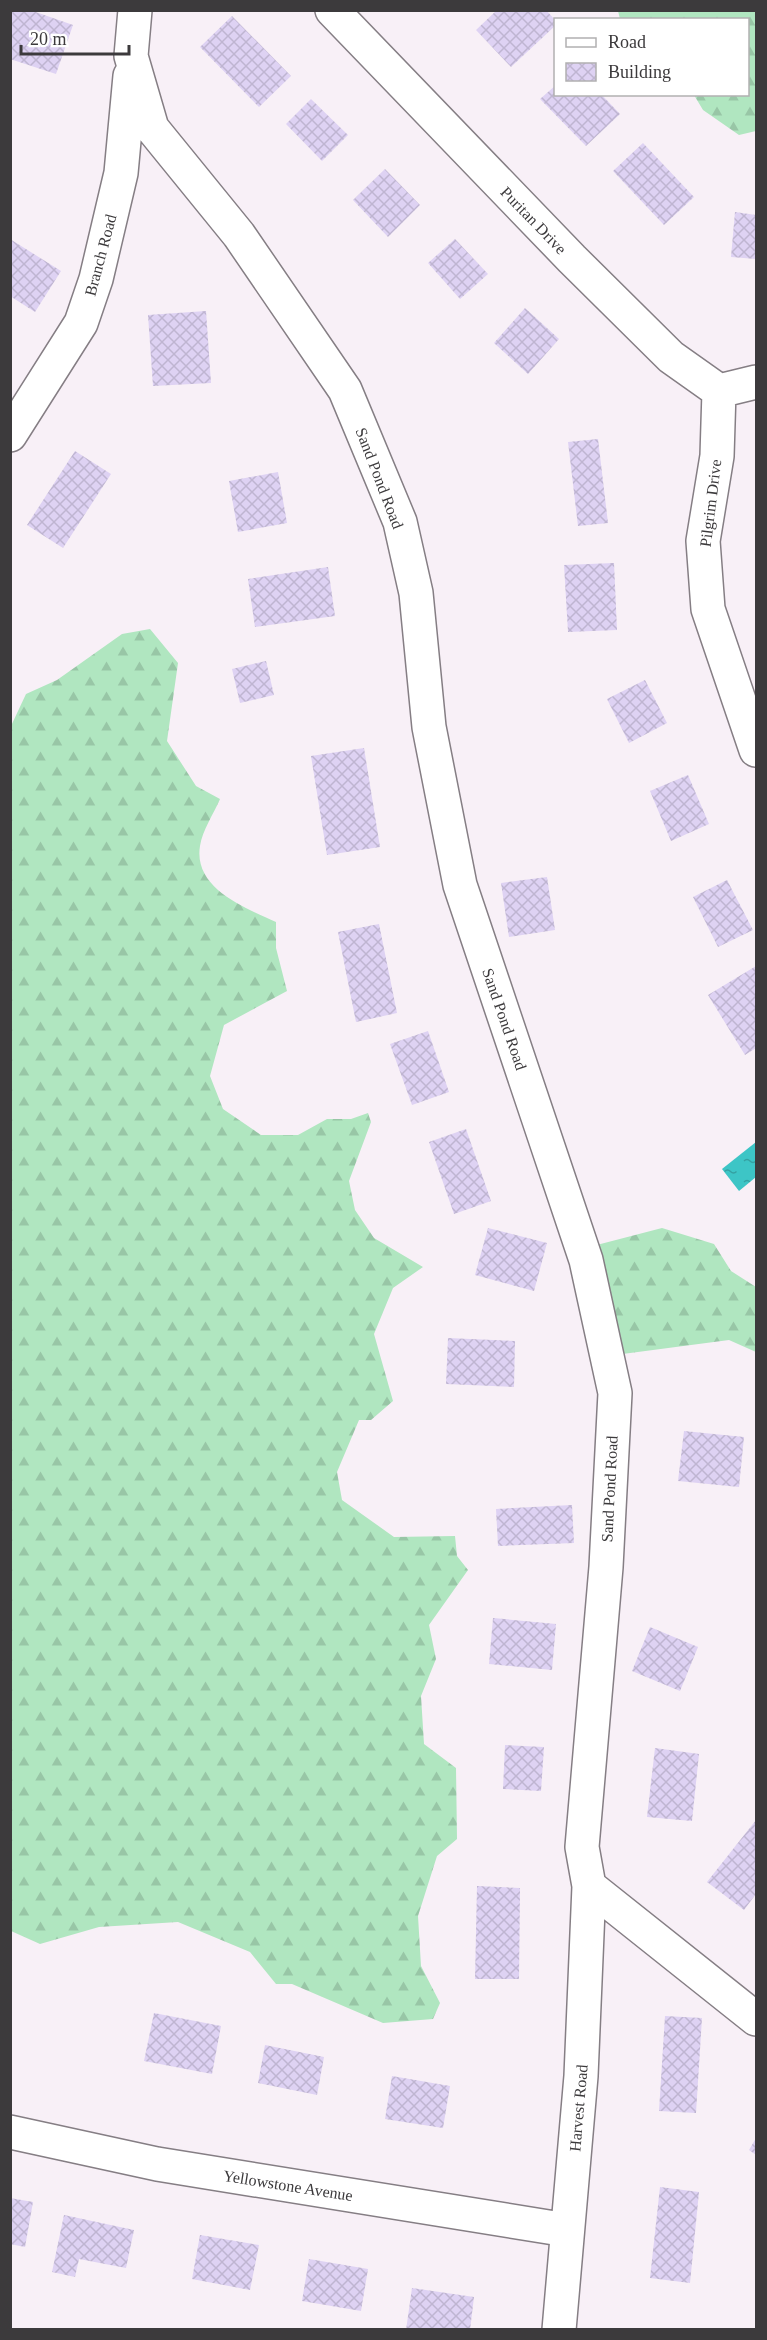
<svg xmlns="http://www.w3.org/2000/svg" width="767" height="2340" font-family="Georgia,serif">
<defs>
<pattern id="forest-firs" width="22" height="20" patternUnits="userSpaceOnUse" patternTransform="scale(1.5)"><rect width="22" height="20" fill="#b0e6c0"/><path d="M5 1l3.5 6h-7zM16 11l3.5 6h-7z" fill="#98c6a6"/></pattern>
<pattern id="water-ripples" width="26" height="14" patternUnits="userSpaceOnUse" patternTransform="scale(1.5)"><rect width="26" height="14" fill="#3dc5c6"/><path d="M2 4q2-2 4 0t4 0M15 11q2-2 4 0t4 0" fill="none" stroke="#34a1a2"/></pattern>
<pattern id="building-cross-hatch" width="8" height="8" patternUnits="userSpaceOnUse" patternTransform="scale(1.5)"><rect width="8" height="8" fill="#ded2f3"/><path d="M0 0l8 8M0 8l8-8" fill="none" stroke="#bfb5d1"/></pattern>
</defs>
<rect width="100%" height="100%" fill="#f8f0f7"/>
<!-- forest -->
<path fill="url(#forest-firs)" d="M618 11H756V131L739 135 703 110 694 95 748 94V20L620 19Z
M150 629 178 663 167 741 196 786 220 799C214 813 202 831 200 846 193 889 246 908 276 922V948L287 991 224 1025 210 1076 223 1109 261 1135H298L327 1119H351L368 1113 371 1122 349 1181 355 1210 374 1238 423 1267 393 1288 374 1334 393 1401 371 1420H359L337 1472 342 1500 394 1537 455 1536 457 1556 468 1570 429 1625 436 1659 421 1696 424 1744 456 1768 457 1839 437 1856 418 1916 421 1966 440 2003 433 2019 383 2023 292 1984H276L250 1952 178 1922 99 1927 40 1944 11 1931V726L26 694 57 680 122 634Z
M662 1228 714 1244 731 1271 756 1287V1352L729 1340 615 1355 589 1247Z"/>
<!-- water -->
<path fill="url(#water-ripples)" d="M756 1142V1177L739 1191 722 1169Z"/>
<!-- building -->
<path fill="url(#building-cross-hatch)" d="M10 10H30L73 25 56 74 10 59Z
M497 10H546L556 21V25L511 67 476 30Z
M232 16 291 76 259 107 200 47Z
M556 85V94H601L620 114 586 146 540 99Z
M311 99 348 135 322 161 286 124Z
M643 143 694 197 664 225 613 171Z
M385 169 420 205 388 237 353 200Z
M735 212 756 215V259L731 257Z
M10 239 61 271 35 312 10 296Z
M455 239 488 274 460 299 428 263Z
M525 308 559 339 528 374 494 343Z
M206 311 211 383 153 386 148 315Z
M598 439 608 523 578 526 568 442Z
M75 451 111 474 63 548 27 525Z
M278 472 287 523 238 532 229 481Z
M614 563 617 630 568 632 564 565Z
M328 567 335 616 255 627 248 579Z
M266 661 274 695 240 703 232 669Z
M645 680 667 723 629 743 607 699Z
M364 748 380 847 327 855 311 756Z
M688 775 709 824 671 841 650 791Z
M547 877 555 930 509 937 501 883Z
M727 880 753 930 718 947 693 897Z
M379 924 397 1013 356 1022 338 932Z
M756 966V1048L745 1055 708 995Z
M428 1031 449 1092 412 1105 390 1044Z
M466 1129 491 1201 454 1214 429 1142Z
M488 1228 547 1243 534 1291 475 1275Z
M448 1338 515 1341 514 1387 446 1384Z
M684 1431 744 1437 739 1487 678 1481Z
M572 1505 574 1543 498 1546 496 1509Z
M493 1618 556 1624 552 1670 489 1664Z
M650 1627 698 1647 680 1691 632 1671Z
M505 1745 544 1747 541 1791 503 1789Z
M655 1748 699 1754 692 1821 647 1817Z
M756 1820V1894L744 1910 707 1882Z
M477 1886 520 1888 519 1979H475Z
M154 2013 221 2026 212 2074 144 2061Z
M665 2016 702 2018 696 2113 659 2111Z
M265 2045 324 2057 317 2095 258 2083Z
M392 2076 450 2086 443 2128 385 2119Z
M756 2138V2155L749 2150Z
M660 2187 699 2192 690 2283 650 2278Z
M10 2198 33 2202 25 2247 10 2244Z
M64 2215 134 2230 126 2268 79 2259 75 2277 52 2272Z
M200 2235 259 2245 250 2290 192 2279Z
M309 2259 368 2269 361 2311 302 2301Z
M412 2288 474 2297 470 2330H406Z"/>
<g fill="none" stroke-linecap="round" stroke-linejoin="round">
<!-- street casing -->
<g stroke="#857e84" stroke-width="36">
<path id="street" d="M135 10 131 56 152 128 239 235 345 390 400 522 416 593 429 727 460 885 586 1260 615 1393 606 1567 582 1847 589 1886 756 2019
M332 10 572 259 671 357 719 391 756 382
M719 391 717 456 703 541 708 609 756 750
M10 435 81 323 96 279 121 173 130 76
M10 2132 157 2164 567 2230
M559 2330 581 2076 589 1886"/>
</g>
<!-- street -->
<use href="#street" stroke="#fff" stroke-width="33"/>
</g>
<g text-anchor="middle" stroke-width="5" stroke-linejoin="round" paint-order="stroke">
<!-- street labels -->
<g font-size="16" fill="#3c3a3c" stroke="#fff">
<text transform="translate(534 220) rotate(46)" y="6">Puritan Drive</text>
<text transform="translate(100 255) rotate(-75)" y="6">Branch Road</text>
<text transform="translate(380 478) rotate(69)" y="6">Sand Pond Road</text>
<text transform="translate(710 503) rotate(-83)" y="6">Pilgrim Drive</text>
<text transform="translate(505 1019) rotate(71)" y="6">Sand Pond Road</text>
<text transform="translate(609 1489) rotate(-87)" y="6">Sand Pond Road</text>
<text transform="translate(578 2108) rotate(-85)" y="6">Harvest Road</text>
<text transform="translate(288 2185) rotate(9)" y="6">Yellowstone Avenue</text>
</g>
</g>
<!-- border -->
<rect width="767" height="2340" fill="none" stroke="#3c3a3c" stroke-width="24"/>
<!-- legend -->
<rect x="554" y="18" width="195" height="78" fill="#ffffff" stroke="#b1b0b1" stroke-width="1.5"/>
<rect x="566" y="38" width="30" height="9" fill="#ffffff" stroke="#b1b0b1" stroke-width="1.5"/>
<text x="608" y="48" font-size="18" fill="#3c3a3c">Road</text>
<rect x="566" y="63" width="30" height="18" fill="url(#building-cross-hatch)" stroke="#b1b0b1" stroke-width="1.5"/>
<text x="608" y="78" font-size="18" fill="#3c3a3c">Building</text>
<!-- scale -->
<path d="M21 45v9h108v-9" fill="none" stroke="#3c3a3c" stroke-width="3"/>
<text x="30" y="45" font-size="18" fill="#3c3a3c" stroke="#ffffff" stroke-width="4.5" paint-order="stroke">20 m</text>
</svg>
